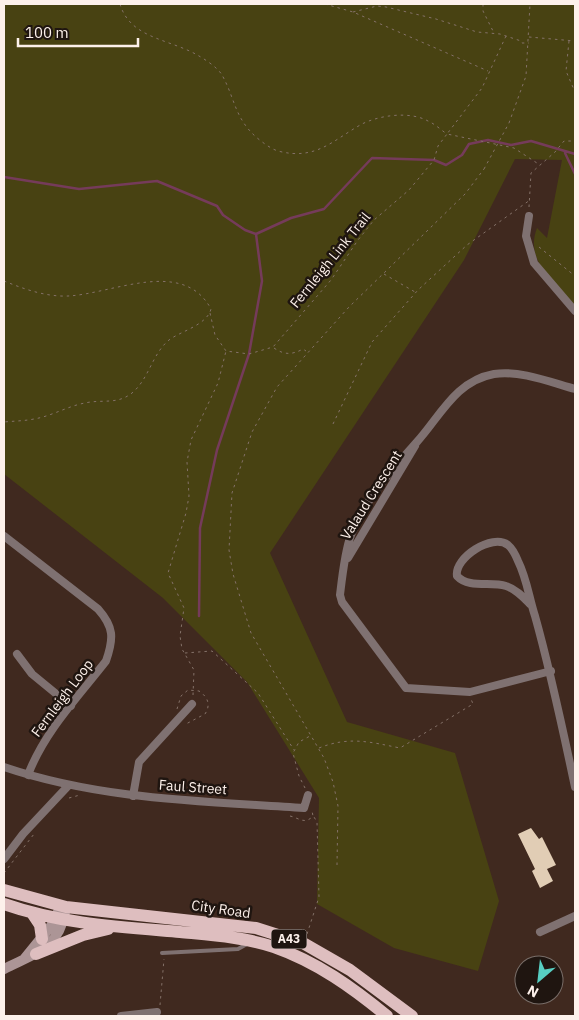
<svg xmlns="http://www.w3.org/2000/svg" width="579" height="1020" font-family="'IBM Plex Sans',sans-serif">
<rect width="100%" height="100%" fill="#40291f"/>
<!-- green -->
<path fill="#484212" d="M4 4H575V306C556 284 524 261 537 228L547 238 562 160 515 159 464 260 270 553 347 722 455 753 499 901 478 971 394 948 317 904 319 798 247 682 163 598 4 474Z"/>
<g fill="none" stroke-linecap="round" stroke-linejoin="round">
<!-- stream -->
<path stroke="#753b5a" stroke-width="2.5" d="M565 153 575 174
M4 177 79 189 157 181 217 206 223 215 245 230 256 234 291 218 324 209 372 158 434 160 446 165 462 155 469 144 488 140 511 145 531 141 575 154
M199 616 200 528 217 450 249 354 262 281 256 234"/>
</g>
<!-- building -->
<path fill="#e1cdb5" d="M531 828 539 839 542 837 556 865 547 869 553 881 540 888 532 871 535 869 518 834Z"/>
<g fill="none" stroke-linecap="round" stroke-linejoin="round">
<!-- path -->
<path stroke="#847168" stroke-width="1" stroke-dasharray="2.5 4" stroke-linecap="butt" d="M120 4C130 39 171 39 199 56 206 60 218 68 222 75 235 98 234 117 256 137 262 142 271 149 278 151 316 161 333 140 362 124 380 115 410 111 428 121 435 124 441 130 447 134L438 146 434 160 409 190 374 220 358 240 331 280 273 347 249 354 226 351 215 335 210 313
M325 4 353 12 488 71
M483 4V11L494 33
M353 12 377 6 386 7 436 19 477 32 500 34 521 41 522 43H529
M506 36 482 88 447 134 514 148 540 165
M529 37 575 41
M569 41 566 71 575 92
M509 123 526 76 530 4
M529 207 531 173 555 152 564 141H575
M539 247 575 276
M384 274 415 292
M4 281C24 289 46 297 68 296 112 294 183 257 211 309 207 325 181 331 169 340 152 354 149 379 132 393 117 405 102 399 85 403 68 406 52 416 34 419 24 421 14 421 4 422
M274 348C284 355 292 355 303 349L306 351
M333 424 372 342 418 290 467 245 530 200
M185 653 212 651 258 693 294 750
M193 695 194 670 182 649 180 636 184 608 168 573 186 513 189 496 187 462 191 440 218 383 226 351
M177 709 181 696 188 690 199 691C208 697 211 705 205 714L184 725
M319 748C349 736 370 742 400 748L473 704 471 699
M305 788 299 776 293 753 299 742 310 736
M69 798 80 795
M290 816C299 818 305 825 313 816L312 811
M337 865 338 806 333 782 324 758 251 633 233 574 229 550 232 493 252 432 277 387 349 307 465 194 484 169
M4 873 34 834
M307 934 319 897 317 822 314 817
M160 1005 164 959"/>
<!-- service -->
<path stroke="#7f7171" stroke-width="4" d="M162 953 238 949 247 944"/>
<!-- minor -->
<path stroke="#7f7171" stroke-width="8" d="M529 216 526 236 534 263 575 311
M4 536 98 609C114 627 114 638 106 661 78 697 44 732 28 775
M348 558 415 446
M531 605C524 598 516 589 506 586 491 581 469 589 457 576 454 558 492 533 508 545 513 549 516 556 518 561 527 579 529 598 535 616 551 673 563 730 575 787
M17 654 32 674 71 706
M551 671 470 692 406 688 342 602 340 595C342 578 345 550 351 535 365 499 391 471 416 443 440 417 455 381 494 374 520 370 550 382 575 389
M4 767C101 800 203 801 304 808L308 795
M133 796 139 762 192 704
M4 859 23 834 68 786
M540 932 575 916
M121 1016 157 1012"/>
<!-- secondary -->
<path stroke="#ac9596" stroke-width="10" d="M25 958 51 926 58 912
M4 969C33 954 59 949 65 912"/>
<!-- trunk -->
<path stroke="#debebf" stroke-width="12" d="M4 890 66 907 256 928 303 943 350 970 412 1016
M4 904C61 924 120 927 180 932 211 935 244 937 274 947 317 962 353 988 387 1016
M32 913 40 925 42 939
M36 954 83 935 108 929"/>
<!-- path-bridge -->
<path stroke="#847168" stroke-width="1" stroke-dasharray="2.5 4" stroke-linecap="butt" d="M484 169 509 123"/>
</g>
<g text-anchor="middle" stroke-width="5" stroke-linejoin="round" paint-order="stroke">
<!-- shield labels -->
<rect fill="#1f1510" stroke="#baafa9" stroke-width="1" x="271.5" y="929.5" width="35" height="19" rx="4"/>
<g font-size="12" font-weight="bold" fill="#fdf1eb">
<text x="289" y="943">A43</text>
</g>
<!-- street labels -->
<g font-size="14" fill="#fdf1eb" stroke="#1f1510">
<text transform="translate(330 260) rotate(-51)" y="5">Fernleigh Link Trail</text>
<text transform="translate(371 495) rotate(-58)" y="5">Valaud Crescent</text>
<text transform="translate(62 698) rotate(-53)" y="5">Fernleigh Loop</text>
<text transform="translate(193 787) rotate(4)" y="5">Faul Street</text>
<text transform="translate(221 909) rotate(8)" y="5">City Road</text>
</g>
</g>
<!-- border -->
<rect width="579" height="1020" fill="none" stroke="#fdf1eb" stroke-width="10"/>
<!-- north arrow -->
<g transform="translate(539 980) rotate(208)"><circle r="24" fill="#1f1510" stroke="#786d68"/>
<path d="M0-4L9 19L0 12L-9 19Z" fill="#57cec2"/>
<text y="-8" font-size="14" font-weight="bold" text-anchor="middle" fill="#fdf1eb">N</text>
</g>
<!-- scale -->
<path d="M18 38v8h120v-8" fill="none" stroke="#fdf1eb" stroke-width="2.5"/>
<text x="25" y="38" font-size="15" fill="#fdf1eb" stroke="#1f1510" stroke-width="4" paint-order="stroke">100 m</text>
</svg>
